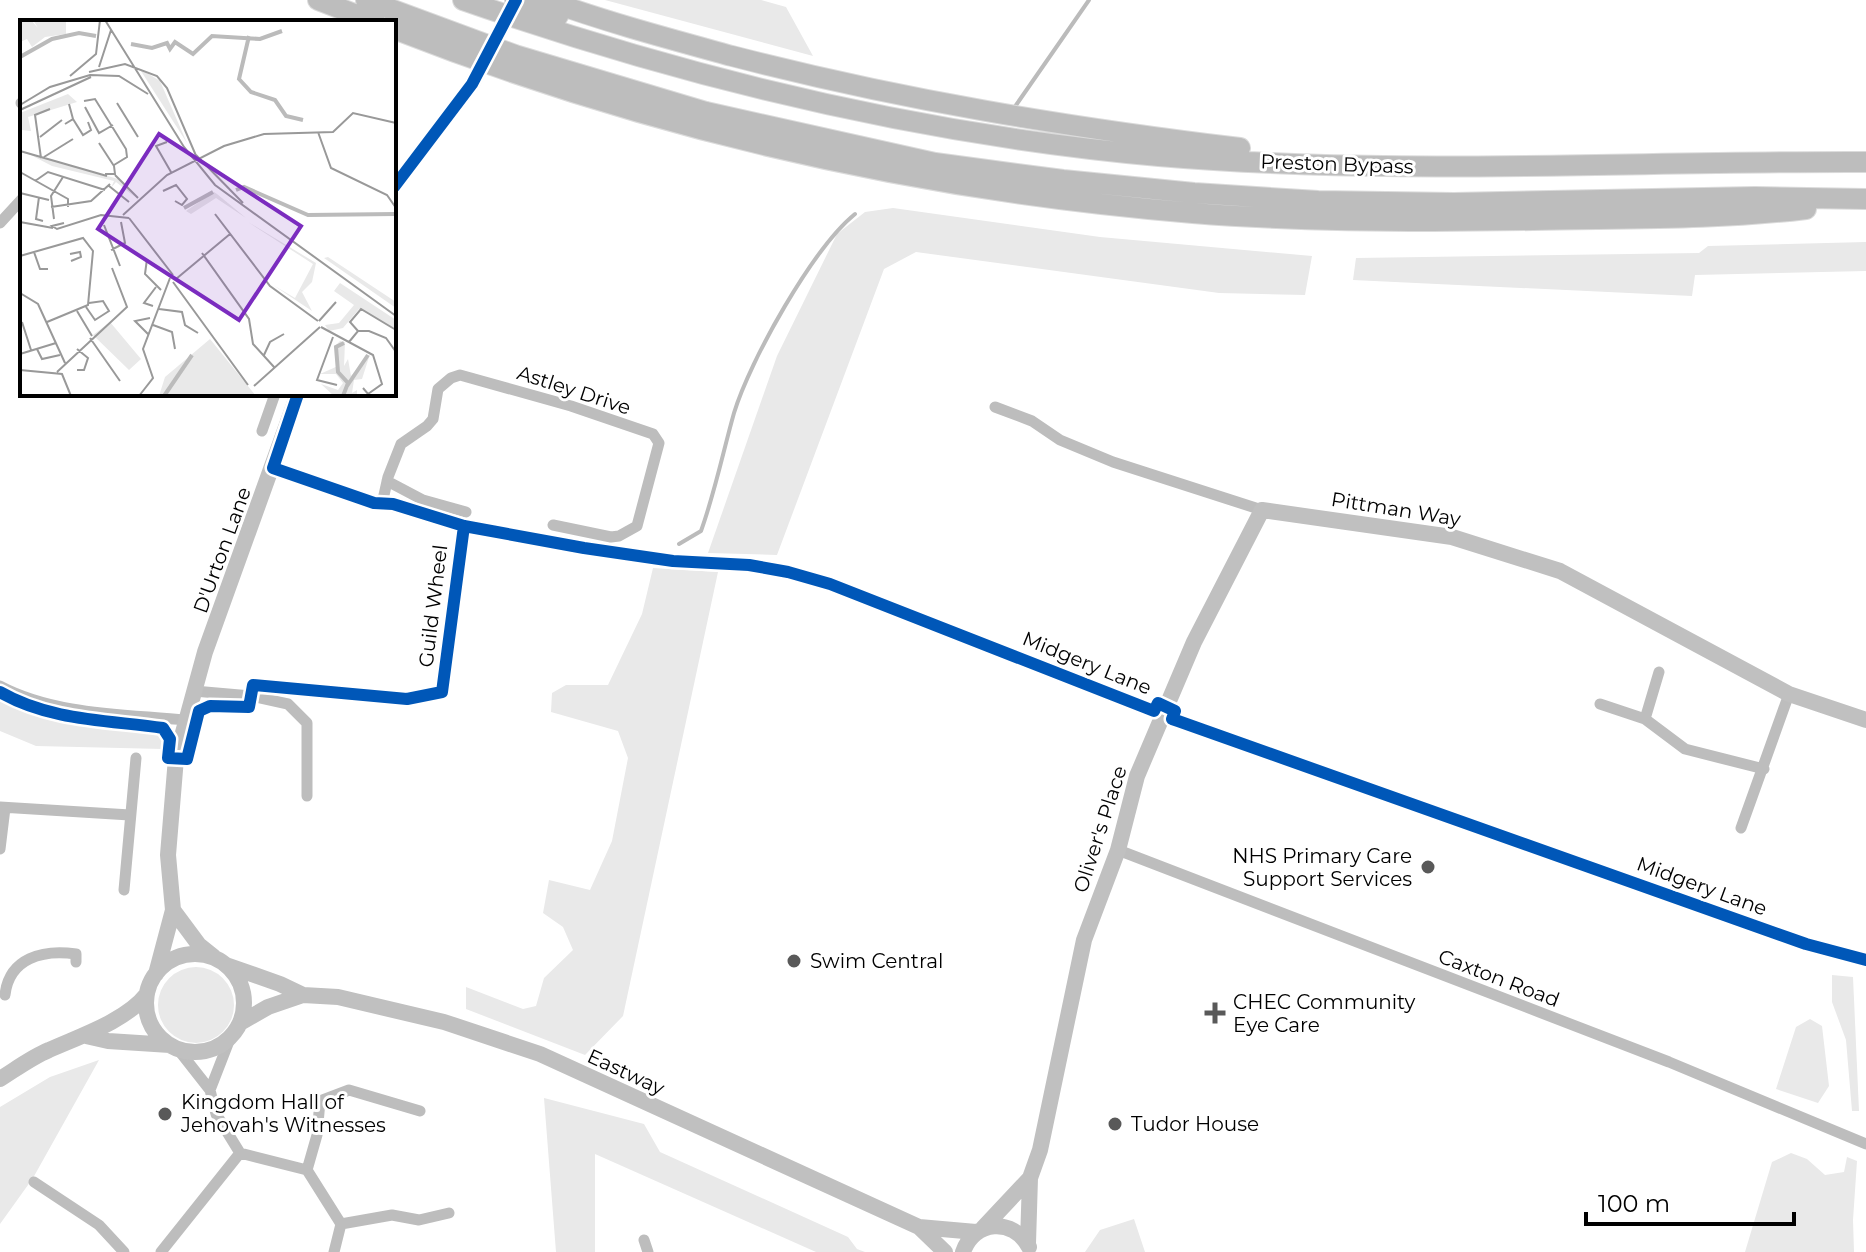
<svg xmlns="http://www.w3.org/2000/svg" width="1866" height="1252" font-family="Montserrat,sans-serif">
<rect width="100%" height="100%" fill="#fff"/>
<!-- green -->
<path fill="#e9e9e9" d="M605 0H761L786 7 813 56Z
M893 208 1100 237 1312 256 1305 295 1219 293 916 252 884 269 777 555 708 553 777 356 837 234 865 212Z
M1866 242V271L1695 275 1692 296 1353 280 1356 258 1699 253 1708 246Z
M653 568 718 572 623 1016 585 1055 466 1009V987L523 1009 536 1006 544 978 573 950 563 927 543 913 549 880 590 890 612 841 628 758 618 731 551 712 552 693 566 685H608L642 614Z
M0 697C57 728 102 720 162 735L163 749 36 746 0 731Z
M158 1005a38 38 0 1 1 76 0a38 38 0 1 1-76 0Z
M1832 975 1853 977 1859 1111H1852L1846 1040 1832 1002Z
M1810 1019 1822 1026 1829 1086 1818 1103 1776 1089 1796 1027Z
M99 1060 33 1178 0 1224V1107L50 1077Z
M544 1098 644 1124 660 1152 848 1237 857 1249 865 1252H816L595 1154V1252H556Z
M1791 1153 1807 1159 1825 1175 1844 1172 1847 1157 1857 1161 1853 1220 1854 1252H1745L1772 1162Z
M1134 1219 1145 1252H1085L1100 1230Z"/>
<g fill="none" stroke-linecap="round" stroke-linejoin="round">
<!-- stream -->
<path stroke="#bbb" stroke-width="4" d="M1014 108 1089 0
M679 544 701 531C715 492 723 452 734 413 750 360 813 248 855 214"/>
<!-- highway casing -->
<g stroke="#dbdbdb" stroke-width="22">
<path id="highway" d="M318 0 375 22
M366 0 515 55 706 112 935 163 1063 180 1194 193 1318 201 1454 203 1755 197 1866 199
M463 0C687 78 922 135 1159 156 1394 176 1630 161 1866 162
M515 0 558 16
M546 0C606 22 670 39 732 56 902 100 1066 127 1240 148
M394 29C650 129 919 191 1193 213 1306 222 1420 222 1533 220 1624 218 1716 220 1806 209"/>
</g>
<!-- street -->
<path stroke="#bdbdbd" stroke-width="11" d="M21 103H22
M0 223 22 199
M995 407 1032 421 1060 440 1113 462 1262 510
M262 431 275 394
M273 468C297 476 380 509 399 507
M387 481 423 500 466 512
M382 504 388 477 401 444 427 426 433 419 438 389 451 378 460 375 571 406 653 434 659 443 637 526 619 536 611 537 553 525
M0 686C55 715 124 714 185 720
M194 691 251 696 288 704 307 723V796
M1600 704 1645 719 1685 749 1764 769
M1645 719 1659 672
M0 807 130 815
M1741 828 1789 694
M0 849 5 808
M1118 850 1669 1062 1866 1144
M124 890 136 758
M5 995C9 958 43 949 76 954V962
M177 1048 210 1090 216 1114 240 1153 307 1170 341 1224 334 1252
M210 1090 231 1036
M307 1170 317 1135 320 1101 349 1090 420 1111
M34 1182 99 1225 124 1252
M341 1224 392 1215 419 1220 449 1213
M644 1240 648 1252
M161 1252 240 1153"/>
<!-- secondary -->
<path stroke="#c0c0c0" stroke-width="16" d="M394 187 472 84
M173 910 199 945 214 957
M146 1003a49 49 0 1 1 98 0a49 49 0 1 1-98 0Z
M226 965 280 984 303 995
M156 974 173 910 168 855 176 758 205 652 298 394
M240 1023 268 1007 303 995 338 997 444 1022 540 1054 919 1227 976 1232
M86 1036 108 1041 170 1045
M0 1079C16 1069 32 1057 49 1050 80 1036 126 1021 147 994
M919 1227 945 1252
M983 1228 1030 1178
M1028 1243 1030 1178 1040 1150 1084 940 1118 850 1137 776 1194 642 1262 510 1452 537 1560 571 1789 694 1866 720
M963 1252C974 1220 1013 1217 1029 1247"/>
<!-- highway -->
<use href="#highway" stroke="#bdbdbd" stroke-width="20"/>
<!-- secondary-bridge -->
<path stroke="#c0c0c0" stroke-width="16" d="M472 84 516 0"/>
<!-- cycleway casing -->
<g stroke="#fff" stroke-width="17">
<path id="cycleway" d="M394 187 472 84 516 0
M298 394 273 468 374 503 393 504 464 526 584 548 673 561 749 565 788 572 830 584 1154 711 1158 703 1175 711 1172 719 1178 721 1806 944 1866 960
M0 692C50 721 108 720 163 728L170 739 168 758 187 759 199 711 210 706 249 707 253 685 407 699 442 692 464 526"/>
</g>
<!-- cycleway -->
<use href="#cycleway" stroke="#0057b8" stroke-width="12"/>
</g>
<!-- markers -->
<g fill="#595959" stroke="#fff" stroke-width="3">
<circle cx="1428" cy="867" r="8"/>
<circle cx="794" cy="961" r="8"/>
<path d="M1211 1001h8v8h8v8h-8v8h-8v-8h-8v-8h8z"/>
<circle cx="165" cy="1114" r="8"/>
<circle cx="1115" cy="1124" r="8"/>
</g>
<g text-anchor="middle" stroke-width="6" stroke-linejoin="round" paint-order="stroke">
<!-- street labels -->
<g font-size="20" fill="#000" stroke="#fff">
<text transform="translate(1337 164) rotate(2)" y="7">Preston Bypass</text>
<text transform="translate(574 390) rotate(18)" y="7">Astley Drive</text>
<text transform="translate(1396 509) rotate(9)" y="7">Pittman Way</text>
<text transform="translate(222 550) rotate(-70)" y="7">D'Urton Lane</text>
<text transform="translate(433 606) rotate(-83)" y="7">Guild Wheel</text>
<text transform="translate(1087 663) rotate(22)" y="7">Midgery Lane</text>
<text transform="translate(1100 829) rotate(-72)" y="7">Oliver's Place</text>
<text transform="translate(1702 886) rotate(20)" y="7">Midgery Lane</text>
<text transform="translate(1499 978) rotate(21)" y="7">Caxton Road</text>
<text transform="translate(626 1072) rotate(25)" y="7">Eastway</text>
</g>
<!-- poi labels -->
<g font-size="20" fill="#000" stroke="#fff" text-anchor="start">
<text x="1412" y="863" text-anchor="end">NHS Primary Care<tspan x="1412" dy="23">Support Services</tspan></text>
<text x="810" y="968">Swim Central</text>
<text x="1233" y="1009">CHEC Community<tspan x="1233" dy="23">Eye Care</tspan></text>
<text x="181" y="1109">Kingdom Hall of<tspan x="181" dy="23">Jehovah's Witnesses</tspan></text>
<text x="1131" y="1131">Tudor House</text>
</g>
</g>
<!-- overview -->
<g transform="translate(20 20)">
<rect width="376" height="376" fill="#fff"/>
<path d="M0 0H11L18 8 13 0H46V14L25 17 12 27 7 19 0 22ZM119 48 140 61 167 123ZM48 74 57 82 8 97 11 111 2 110 0 116V93ZM5 132 98 159 115 177 96 162 91 168 94 161 32 146ZM194 172 197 174 226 198 196 178 171 194 166 191ZM228 202 296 243 292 262 282 272 292 291 253 265 275 278 293 244ZM308 237 376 282V288L304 238ZM320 263 376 300V309L339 289 323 308 309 311 305 305 319 303 334 285 314 271ZM90 302 121 339 109 350 73 315ZM190 319 236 376H139L145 357ZM320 321 325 322 324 346 328 339 331 356 350 334 342 359 334 360 332 373 337 370V376H314L301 364 318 370 323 363 316 354H300L318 346 315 326Z" fill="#e9e9e9"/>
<path fill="none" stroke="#bbb" stroke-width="4" d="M229 16 219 59 231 72 255 80 266 96 283 100M111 24 132 28 147 23 150 29 155 22 173 34 192 16 240 19 262 11M0 37 32 19 59 13 76 16M216 170 224 167 288 195 376 194M164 188 193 172M327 366 348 335M144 376 172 335M323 376 328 363 318 352 316 327 324 323"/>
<path fill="none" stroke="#999" stroke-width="2" d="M85 0 164 127 195 165 376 296M79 47 91 10M69 52 105 44 137 56 147 68 177 138M50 56 76 34 80 0M64 81 75 79 106 129 107 137 94 145M97 83 118 117M0 85 30 67 70 55 99 56 128 74M65 87 79 113 93 105M0 90 71 57M53 99 63 115 71 110 68 102M45 104 53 99 49 84M298 112 311 148 367 175 376 188M20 117 42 100M147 122 136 126 151 152M79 123 94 146 95 154H85M0 131 87 156M176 135 223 183M24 137 53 119M21 138 15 95 30 89M0 152 48 179V187M95 155 118 178M15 161 28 152 85 170M89 166 109 182M143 171 156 165 167 179 162 185 155 181M0 173 29 180M19 177 16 199 23 201M31 187 71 181 90 164M195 194 250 266 298 301M103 195 147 155 204 126 244 114 313 112 333 93 376 103M109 198 153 255M34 199 31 176 43 157M0 202 33 208M44 203 32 206 37 209 81 195 109 198M84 205 100 246M91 230 105 223 101 202M14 232 20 249H28M182 233 229 299 233 324 254 347M50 234 60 232 61 237 51 241M0 236 63 218 73 231 68 285 27 302M127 239 125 254 141 270M156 259 210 214M153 262 228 365M0 273 18 284 45 343M133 286 124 283 136 267M66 287 75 300 89 291 83 281 69 283M139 289 162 292 165 305 178 313M57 291 72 316M299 301 316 282M2 302 11 330M133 305 152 312 155 329M301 307 353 335 362 364 348 374 343 368M338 311 330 302 341 289 376 310M128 314 115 301 130 298M313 317 297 360 317 365M70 318 100 361M329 322 338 311H349L366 318 376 332M17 329 22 339 40 335M0 334 36 323M244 335 250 322 264 314M0 350 42 354 51 376M57 350H64L68 338 57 329M37 352 107 287 92 248M234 366 300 307M119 376 133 358 123 329 150 258"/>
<path fill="#7b2cbf" fill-opacity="0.15" stroke="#7b2cbf" stroke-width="4" d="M139 114 281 206 219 300 78 209Z"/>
<rect width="376" height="376" fill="none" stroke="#000" stroke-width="4"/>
</g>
<!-- scale -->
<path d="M1586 1212v12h208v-12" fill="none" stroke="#000000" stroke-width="4"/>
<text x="1598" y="1212" font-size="24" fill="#000000" stroke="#ffffff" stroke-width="6" paint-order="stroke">100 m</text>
</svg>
